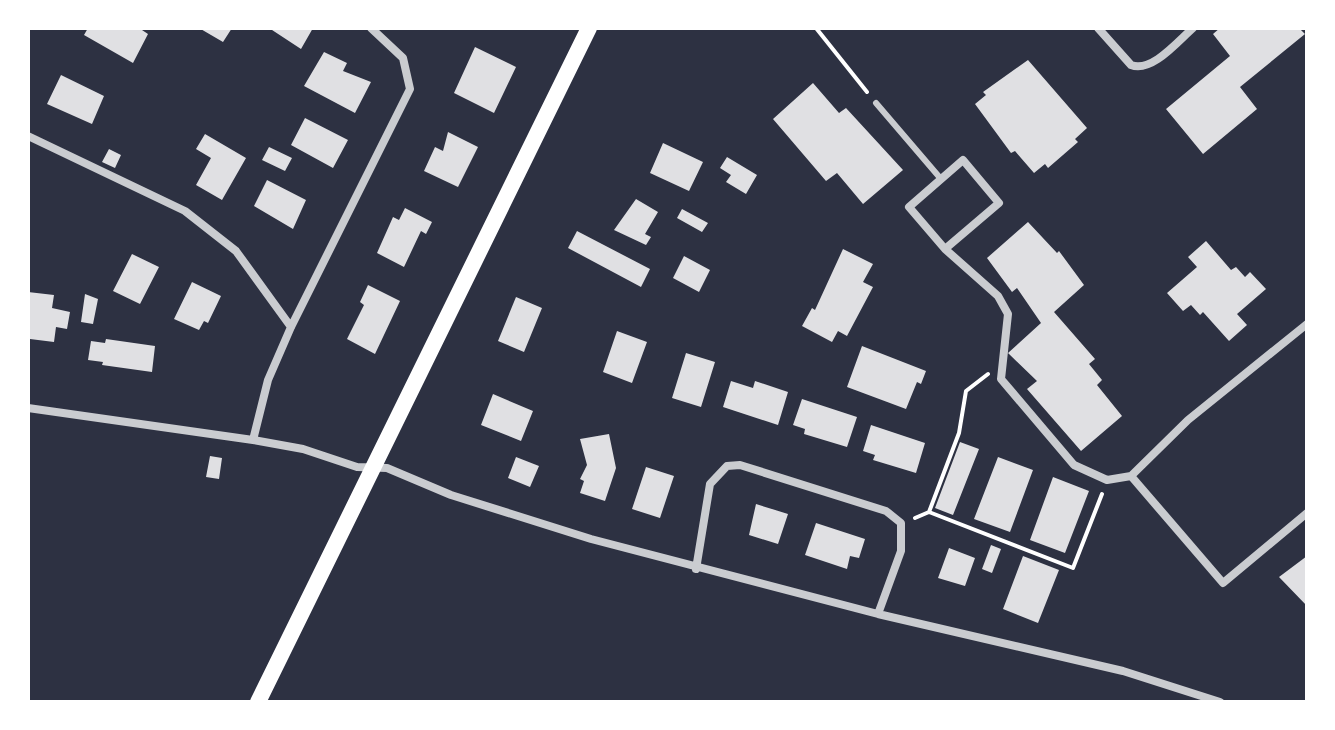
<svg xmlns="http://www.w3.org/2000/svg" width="1335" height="730" font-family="'IBM Plex Sans',sans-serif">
<rect width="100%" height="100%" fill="#2d3142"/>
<!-- building -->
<path fill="#e0e0e3" d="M88 28H139L148 34 133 63 84 35Z
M199 28H232L223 42Z
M269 28H313L301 49Z
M1220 28H1299L1305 34 1240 87 1257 109 1203 154 1166 109 1230 56 1213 34Z
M475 47 516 67 494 113 454 93Z
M324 52 347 63 343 71 371 82 355 113 304 86Z
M1028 60 1087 128 1075 139 1078 142 1048 168 1045 164 1034 173 1015 151 1011 153 975 104 986 95 983 92Z
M61 75 104 96 92 124 47 104Z
M813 83 839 113 846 108 903 170 863 204 837 173 826 181 773 119Z
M305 118 348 140 333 168 291 145Z
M448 132 478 147 458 187 424 171 435 147 443 151Z
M205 134 246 158 222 200 196 185 211 158 196 149Z
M663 143 703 162 689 191 650 173Z
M269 147 292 158 285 171 262 160Z
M109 149 121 155 115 168 102 162Z
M727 157 757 175 746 194 726 182 731 175 720 168Z
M267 180 306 200 293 229 254 206Z
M636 199 658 212 645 234 651 237 646 245 614 230Z
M405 208 432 222 426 234 421 231 404 267 377 253 393 217 399 220Z
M682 209 708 223 702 232 677 218Z
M1028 222 1057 253 1059 251 1084 285 1054 312 1095 359 1089 364 1102 380 1097 385 1122 416 1081 451 1027 389 1037 381 1008 353 1041 323 1017 288 1012 292 987 258Z
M577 231 650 269 641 287 568 248Z
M1206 241 1231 270 1236 267 1245 277 1250 272 1266 289 1237 314 1247 325 1229 341 1203 312 1200 315 1191 305 1183 311 1167 293 1197 267 1188 257Z
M843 249 873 264 863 282 873 287 847 336 838 331 832 342 802 326 812 308 815 310Z
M132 254 159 267 140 304 113 291Z
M684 256 710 270 699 292 673 278Z
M192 282 221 296 208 323 204 321 199 330 174 319Z
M368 285 400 301 375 354 347 339 364 305 360 302Z
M28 292 54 295 52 308 70 312 67 329 56 327 54 342 30 339Z
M85 294 98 299 93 324 81 322Z
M516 297 542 308 524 352 498 341Z
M617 331 647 342 632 383 603 372Z
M106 339 155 346 152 372 102 365 103 362 88 360 91 341 105 343Z
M862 346 926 371 921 384 917 382 906 409 847 387Z
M686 353 715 362 701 407 672 398Z
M731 381 753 388 755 381 788 392 778 425 723 407Z
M493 394 533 411 521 441 481 425Z
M802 399 857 417 847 447 804 434 805 429 793 425Z
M871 425 925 443 916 473 873 460 875 455 863 451Z
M609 434 616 468 605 501 580 493 584 481 580 479 587 465 580 439Z
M960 442 979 449 953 515 935 508Z
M210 456 222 458 219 479 206 477Z
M516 457 539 466 530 487 508 478Z
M998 457 1033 470 1010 532 974 519Z
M646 467 674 476 660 518 632 509Z
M1053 477 1089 491 1065 553 1030 540Z
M756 504 788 514 778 544 749 535Z
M816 523 865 539 859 558 850 556 847 569 805 555Z
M991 545 1001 549 992 573 982 569Z
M949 548 975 558 965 586 938 578Z
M1023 556 1059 570 1038 623 1003 609Z
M1307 556V606L1279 577Z"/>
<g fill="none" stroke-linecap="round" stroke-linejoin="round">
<!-- path -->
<path stroke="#fff" stroke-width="4" d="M816 28 867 92
M929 512 1073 568 1102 494
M915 518 929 512 959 433 966 391 988 374"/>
<!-- service -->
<path stroke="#caccd0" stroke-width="6" d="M876 103 941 179"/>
<!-- minor -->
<path stroke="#caccd0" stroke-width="8" d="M1098 28 1131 65C1152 73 1178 41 1193 28
M28 136 185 211 236 251 291 327
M945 249 999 203 963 160 909 207 945 249 998 296 1008 314 1001 379 1074 465 1107 480 1131 476
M28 408 253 440 303 449 357 467 387 468 451 495 591 539 878 614 1123 671 1220 702
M253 440 268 380 291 327 410 89 403 58 371 28
M1131 476 1223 583 1307 513
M1131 476 1188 420 1307 324
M696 569 710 484 727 466 740 465 886 511 901 523V551L878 614"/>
<!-- secondary -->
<path stroke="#fff" stroke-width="16" d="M258 702 589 28"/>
</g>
<!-- border -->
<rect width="1335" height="730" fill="none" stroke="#ffffff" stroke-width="60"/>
</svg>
